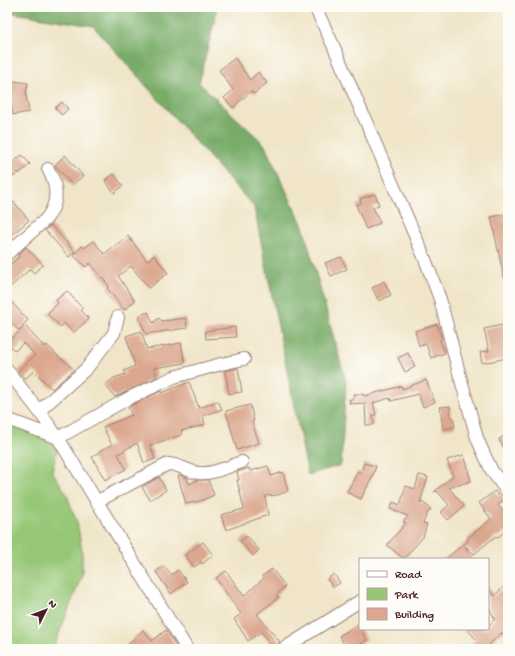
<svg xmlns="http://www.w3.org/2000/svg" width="515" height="656" font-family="'Gochi Hand',sans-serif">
<rect width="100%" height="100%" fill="#fdfcf7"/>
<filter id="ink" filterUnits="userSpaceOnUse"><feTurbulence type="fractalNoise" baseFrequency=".025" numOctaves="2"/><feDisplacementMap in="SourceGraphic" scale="8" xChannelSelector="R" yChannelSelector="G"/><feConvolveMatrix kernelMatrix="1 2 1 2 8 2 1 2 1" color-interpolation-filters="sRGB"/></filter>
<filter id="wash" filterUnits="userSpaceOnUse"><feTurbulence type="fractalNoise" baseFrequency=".012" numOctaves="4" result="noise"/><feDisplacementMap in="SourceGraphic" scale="16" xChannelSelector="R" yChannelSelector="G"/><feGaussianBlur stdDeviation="0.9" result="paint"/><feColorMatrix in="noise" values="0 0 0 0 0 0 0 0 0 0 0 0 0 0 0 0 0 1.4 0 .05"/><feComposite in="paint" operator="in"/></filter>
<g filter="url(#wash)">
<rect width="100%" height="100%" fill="#f0e5c8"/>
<!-- green -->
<path fill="#96c777" stroke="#707351" d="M7 420 59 442 52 471 66 493 77 522 82 551V575L53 649H7Z"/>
<!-- forest -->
<path fill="#78ac68" stroke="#61664a" d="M7 7H213L217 11 199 83 264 144 303 226 346 382 341 465 308 475 254 207 93 26 7 12Z"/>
<g id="blocks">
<!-- building -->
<path fill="#dba78e" d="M235 58 250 80 258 72 267 83 254 94 251 91 233 108 224 98 233 90 219 70Z
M7 80 28 83 26 94 29 112 13 115 9 96 7 95Z
M62 102 68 109 62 115 55 108Z
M22 155 30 164 19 174 18 172 14 177 7 169V167Z
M65 155 83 176 72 185 55 165Z
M114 174 123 186 114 193 105 180Z
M375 194 379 205 373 207 380 223 366 229 356 205 361 203 360 199Z
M14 202 29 220 7 239V208Z
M508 214V278H504L491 217Z
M51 225 75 252 69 257 45 230Z
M128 236 147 261 154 255 168 273 149 288 131 266 118 276 135 301 124 310 107 288 109 286 90 263 86 267 73 255 82 246 84 248 94 241 104 254Z
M26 247 43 265 34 273 30 269 7 290V267L19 257 18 255Z
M341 257 347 269 331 276 325 263Z
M384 281 391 295 379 301 372 288Z
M67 291 82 308 81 310 89 319 73 333 64 323 61 327 47 314 58 303 56 300Z
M7 297 28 320 18 330 7 318Z
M148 312 153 323 159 318 162 321 186 318 187 328 146 334 138 316Z
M437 324 442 339 440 340 445 353 431 358 426 344 419 346 415 331Z
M507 324 508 358 482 363 480 352 489 351 484 329Z
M25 326 44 347 47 345 60 358 66 362 74 370 52 389 34 371 25 379 18 371 35 355 23 343 15 351 7 343Z
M235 327 236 337 206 339 205 331Z
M141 331 147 349 181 343 185 363 154 368 157 377 115 397 105 385 114 378 126 374 124 371 135 366 126 336Z
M408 353 415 367 405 372 398 358Z
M238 368 242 392 229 394 225 371Z
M426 380 435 402 423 407 418 394 391 401 390 398 373 403 376 415H373L374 425H366L365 403 350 404 349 400 354 398V394H363L364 396 402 386V389Z
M189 382 199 408 218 401 222 409 203 416 205 425 181 431 182 435 150 445 155 459 144 463 137 443 118 454 126 469 105 480 92 457 103 449 112 445 103 427 132 415 128 407 132 405 161 391 162 393Z
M250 405 254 421 252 422 259 443 237 450 226 411Z
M450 406 451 417H453L455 427 443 429 440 407Z
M508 434V455L499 439Z
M464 455 469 471H468L471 481 449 488 464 506 448 520 441 512 449 505 437 491 434 492 453 476 447 460Z
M364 463 376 466 373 475 361 499 347 492 358 471 361 473Z
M268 466 271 476 283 472 288 491 278 495 265 496 268 515 226 530 221 515 244 509 237 480H239L237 472 249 468 250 471Z
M180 475 187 478 189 484 198 480H208L214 495 200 501 186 504 178 476Z
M419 475 428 477 420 503 422 502 431 509 427 514 423 523 427 524 423 537 404 559 387 545 406 523 403 522 408 516 390 509 393 502 400 505 406 486 415 489Z
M159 477 166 490 150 500 142 487Z
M495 491 503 501 498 505 508 517V529L498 537 496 536 474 554 465 546 472 559H445L468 541 467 539 491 519 479 503Z
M247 536 259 550 253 556 240 541Z
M203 542 213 555 202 564 201 562 194 567 185 555Z
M164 566 171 575 178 570 187 582 171 594 156 572Z
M272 569 285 586 276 596 279 597 257 614 280 642 275 649 261 632 248 641 234 619 241 614 216 578 226 571 244 596 264 578 262 576Z
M334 574 340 583 333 587 327 579Z
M508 583V629L502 634 501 633 485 649H466L476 639 467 629H488V626L495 619 488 606V586L494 596Z
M360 623V629L367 640 353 649H347L339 636Z
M143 630 152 641 166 630 178 649H123Z"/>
</g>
</g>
<g filter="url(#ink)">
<use href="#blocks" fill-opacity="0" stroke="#9d827a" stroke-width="1"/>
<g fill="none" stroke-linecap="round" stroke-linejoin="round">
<!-- street casing -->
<g stroke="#9d827a" stroke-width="14">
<path id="street" d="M315 7 333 45 425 259 440 299 457 365 477 438 483 452 492 471 508 493
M7 254 46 219C59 203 58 186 48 169
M7 370 39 411 58 438 187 649
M39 411 87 368 114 333 118 317
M7 419 58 438 129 398 174 377 221 364 244 359
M96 502 168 464C179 464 188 472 199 473 212 475 229 466 242 462
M283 649 360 601"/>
</g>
<!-- street -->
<use href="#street" stroke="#fff" stroke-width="12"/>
</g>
</g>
<!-- margin -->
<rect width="515" height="656" fill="none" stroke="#fdfcf7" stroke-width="24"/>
<!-- legend -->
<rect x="359" y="558" width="130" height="72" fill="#fdfcf7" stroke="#b5a4a5"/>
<rect x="367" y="571" width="20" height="6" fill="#ffffff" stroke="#b5a4a5"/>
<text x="395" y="578" font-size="12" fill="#4a1f2b">Road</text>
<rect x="367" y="588" width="20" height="12" fill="#96c777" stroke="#b5a4a5"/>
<text x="395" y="598" font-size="12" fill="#4a1f2b">Park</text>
<rect x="367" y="608" width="20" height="12" fill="#dba78e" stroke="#b5a4a5"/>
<text x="395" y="618" font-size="12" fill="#4a1f2b">Building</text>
<!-- north arrow -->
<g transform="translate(46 610) rotate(48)" stroke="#fdfcf7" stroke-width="3" paint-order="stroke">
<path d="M0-3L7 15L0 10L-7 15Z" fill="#4a1f2b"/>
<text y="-6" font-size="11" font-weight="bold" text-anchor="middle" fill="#4a1f2b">N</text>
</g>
</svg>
